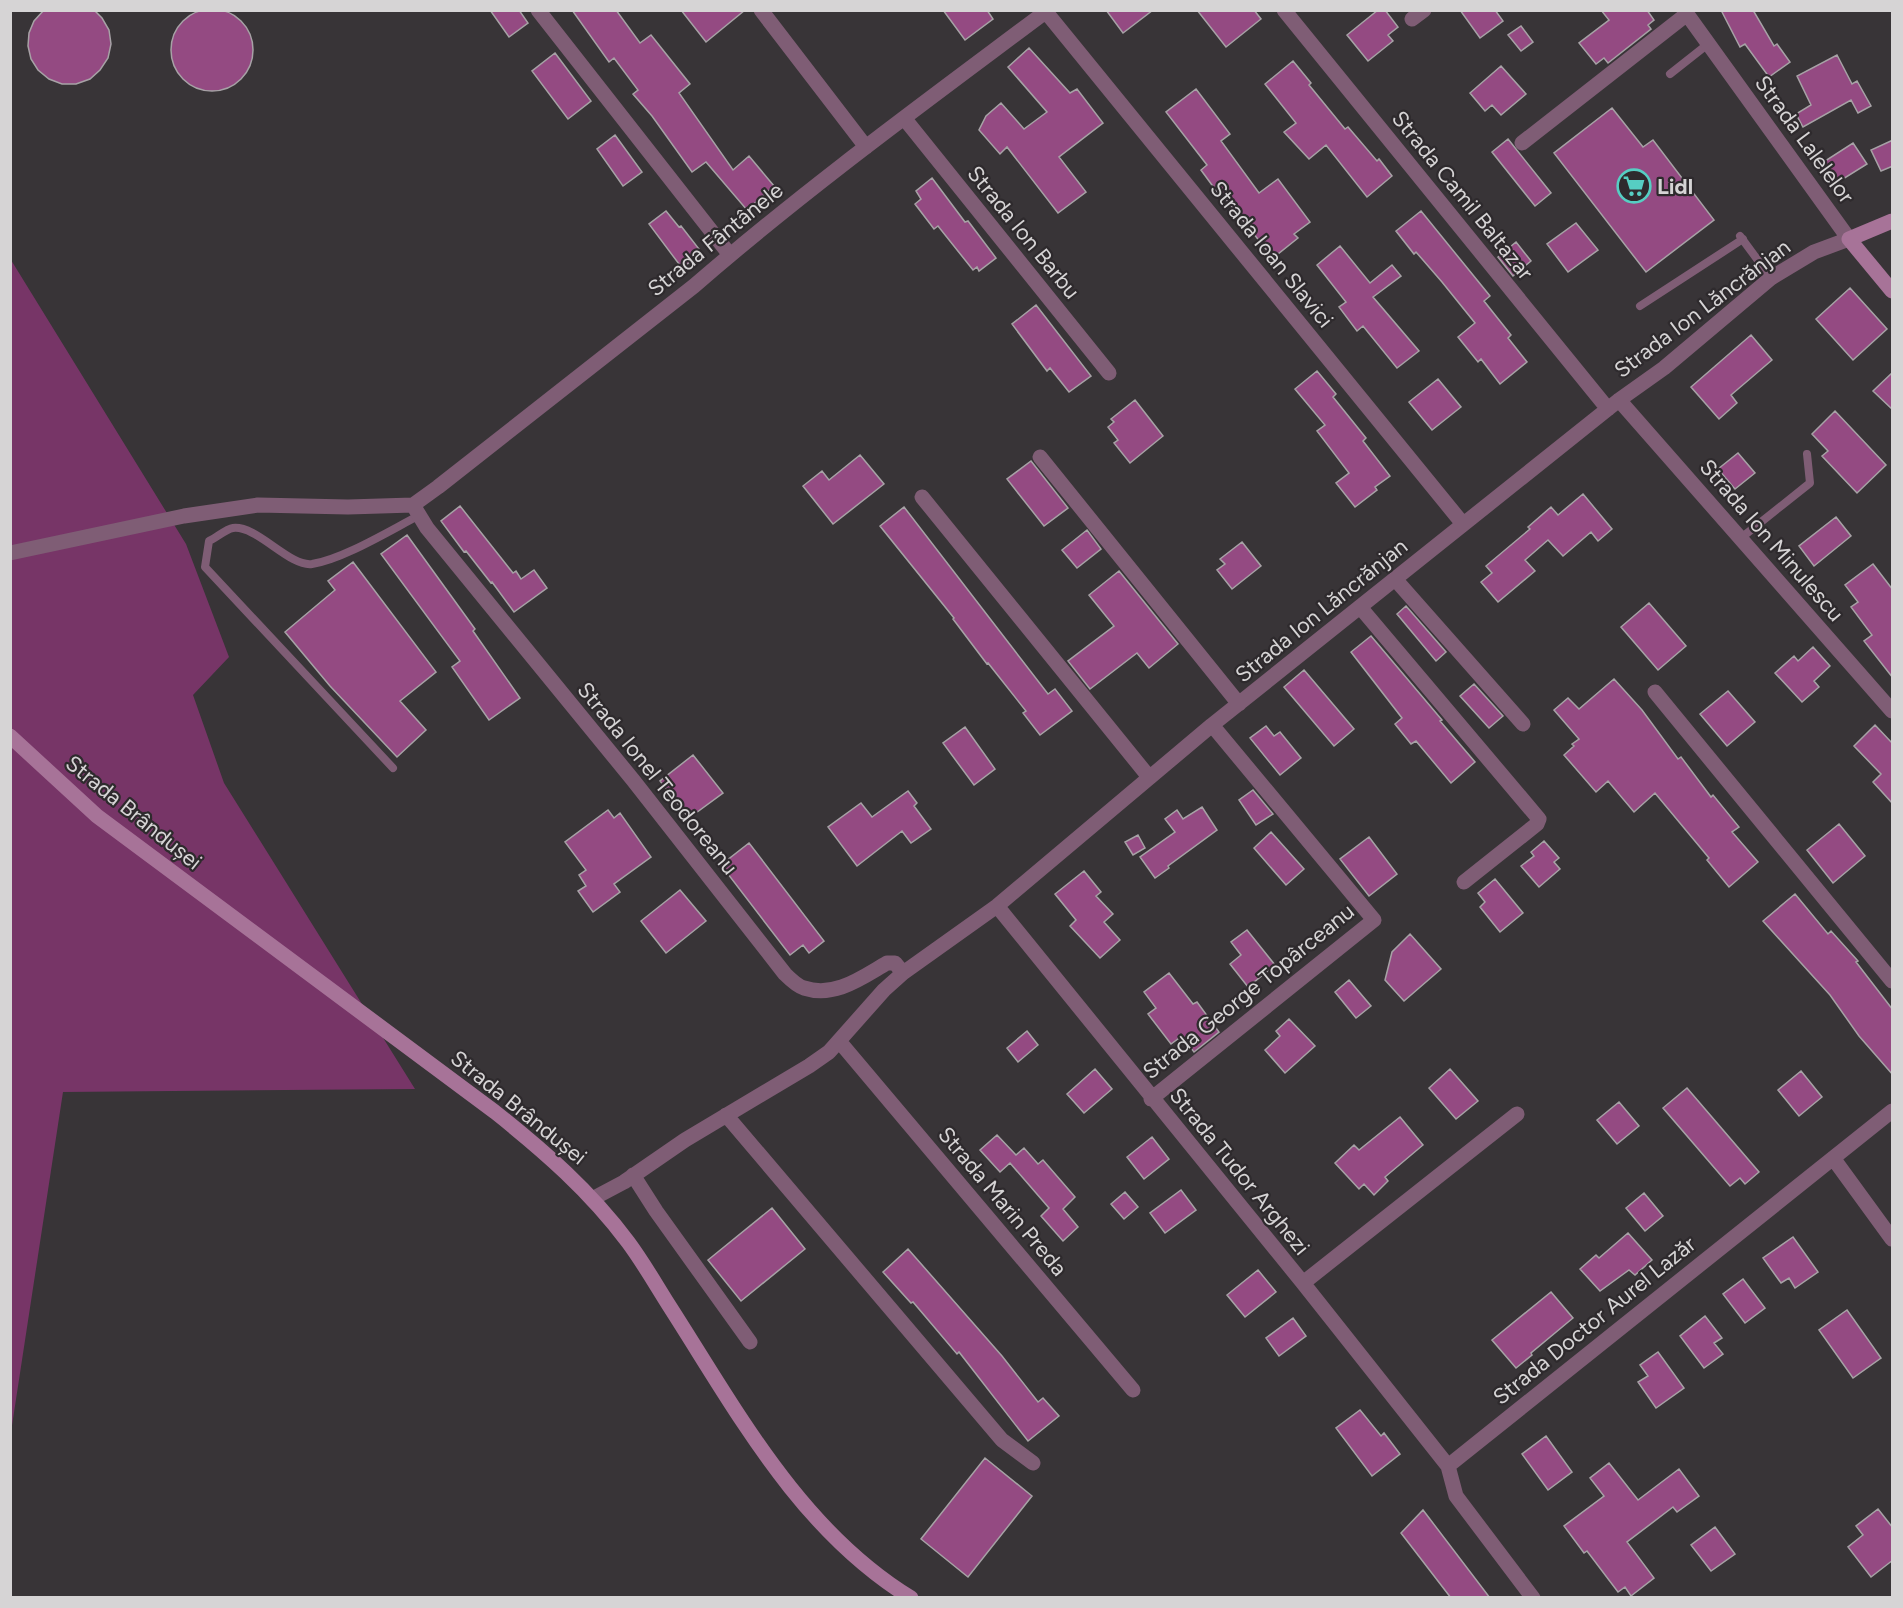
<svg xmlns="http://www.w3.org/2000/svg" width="1903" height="1608" font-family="Figtree,sans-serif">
<rect width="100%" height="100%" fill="#383437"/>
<!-- green -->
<path fill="#773567" d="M11 260 186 544 229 657 193 695 224 783 415 1089 63 1092 11 1432Z"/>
<!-- building -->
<path fill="#944a82" stroke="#a7a2a6" stroke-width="1.5" d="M171 50a41 41 0 1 1 82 0a41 41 0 1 1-82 0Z
M44 10H94L102 18 109 30 111 44 108 58 100 70 90 79 76 84H62L49 79 38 70 31 59 28 46 29 33 34 21Z
M490 10H519L528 23 509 37Z
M572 10H616L640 43 651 35 690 84 679 93 733 170 749 156 774 186 747 210 706 162 692 172 652 116 633 94 638 90 614 58 609 62Z
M681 10H745L706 42Z
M943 10H987L993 19 965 40Z
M1106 10H1153L1123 33Z
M1197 10H1254L1261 19 1226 47Z
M1378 10H1385L1398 27 1388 35 1393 41 1368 61 1347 35Z
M1460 10H1495L1503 21 1480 38Z
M1601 10H1647L1654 20 1648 25 1651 29 1608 63 1604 58 1596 64 1579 43 1609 20Z
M1721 10H1753L1774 46 1777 44 1790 62 1769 77 1745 44 1740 47Z
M1521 26 1533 42 1521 51 1508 35Z
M1029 48 1070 93 1077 89 1103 123 1059 157 1086 192 1058 213 1007 147 1000 154 979 130 986 116 1001 103 1024 129 1047 112 1008 67Z
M555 53 591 101 568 119 532 71Z
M1837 55 1852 84 1857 81 1871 106 1858 113 1851 100 1803 127 1796 114 1811 105 1797 76Z
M1293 61 1311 83 1309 85 1345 129 1348 127 1377 161 1379 159 1392 176 1367 197 1326 145 1309 159 1284 132 1296 123 1265 84Z
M1501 66 1526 94 1501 115 1492 105 1485 111 1470 93Z
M1196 89 1230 134 1221 141 1259 193 1278 179 1310 222 1294 234 1298 238 1273 258 1225 198 1223 200 1201 170 1207 165 1166 112Z
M1612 108 1643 147 1653 140 1714 220 1646 272 1554 153Z
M615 135 642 172 623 186 597 149Z
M1508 139 1551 193 1535 206 1492 152Z
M1893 140V166L1881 171 1871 150Z
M1853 143 1867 164 1835 184 1822 163Z
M932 178 965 222 968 221 996 258 979 271 977 267 973 270 938 226 934 229 915 204 921 199 916 191Z
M666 211 679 227 681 226 699 249 696 251 699 255 682 268 649 224Z
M1421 211 1490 296 1484 301 1511 335 1508 338 1527 362 1500 384 1481 359 1478 362 1458 337 1475 323 1442 282 1416 252 1414 254 1396 231Z
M1576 223 1598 250 1568 272 1547 244Z
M1516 242 1531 261 1513 276 1498 257Z
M1340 246 1370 283 1392 265 1401 276 1373 297 1419 351 1397 368 1363 326 1357 331 1339 307 1346 302 1317 265Z
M1850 288 1887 329 1853 360 1816 319Z
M1036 305 1091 376 1069 392 1050 368 1047 371 1012 324Z
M1751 335 1772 360 1731 395 1737 403 1719 419 1691 387Z
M1317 371 1336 394 1333 397 1366 438 1363 441 1390 476 1375 487 1377 490 1355 507 1336 483 1349 473 1317 431 1325 425 1295 389Z
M1893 372V410L1873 391Z
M1438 379 1461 407 1432 430 1409 402Z
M1135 400 1163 436 1130 463 1114 443 1118 440 1108 427 1114 422 1111 419Z
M1835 411 1886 465 1857 493 1822 456 1828 451 1812 434Z
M1738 453 1755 473 1735 489 1718 469Z
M860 455 884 484 833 524 803 486 822 471 829 480Z
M1031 461 1068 508 1044 526 1007 479Z
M1583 494 1612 529 1598 541 1591 532 1563 556 1548 540 1525 560 1535 571 1498 602 1481 582 1492 573 1486 566 1530 529 1528 527 1551 507 1558 515Z
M460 506 513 573 516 571 521 579 534 570 547 588 514 612 492 582 491 583 466 551 464 552 441 521Z
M904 507 1048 694 1055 689 1072 711 1040 735 1023 713 1026 711 988 663 987 664 953 619 954 618 880 526Z
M1836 517 1851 536 1814 566 1799 546Z
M1087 530 1101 549 1077 568 1062 550Z
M407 535 475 629 473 631 520 698 489 720 452 667 460 661 381 554Z
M1242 542 1261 566 1232 589 1217 570 1225 564 1220 559Z
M353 562 436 672 400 701 426 730 397 757 330 686 285 632 335 590 328 581Z
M1873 564 1893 590V678L1864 641 1872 635 1851 607 1858 602 1845 585Z
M1119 571 1178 644 1149 668 1137 653 1090 689 1068 661 1114 626 1089 595Z
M1649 603 1686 646 1658 670 1621 627Z
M1406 606 1446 652 1436 661 1397 614Z
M1371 636 1442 720 1440 721 1475 762 1451 783 1416 741 1411 744 1395 724 1402 718 1351 652Z
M1813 647 1830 666 1814 681 1819 687 1802 702 1775 673 1794 656 1798 661Z
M1304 670 1354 729 1334 746 1284 687Z
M1614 679 1642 710 1678 759 1681 757 1711 797 1713 795 1739 827 1732 832 1758 862 1729 887 1707 860 1709 858 1655 793 1634 812 1608 781 1596 792 1564 755 1574 746 1572 744 1579 739 1554 710 1568 698 1579 709Z
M1474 684 1503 716 1489 728 1460 696Z
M1728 691 1755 722 1727 746 1700 714Z
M1875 725 1893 744V804L1873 782 1881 774 1854 746Z
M1266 726 1274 736 1280 732 1301 758 1280 775 1250 738Z
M965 727 995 769 974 785 943 743Z
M693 755 723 793 689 818 660 781Z
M1253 790 1273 814 1256 825 1239 800Z
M908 791 917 803 914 806 931 829 911 843 902 831 857 866 828 827 861 803 872 817Z
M1202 807 1217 830 1168 866 1169 868 1155 878 1140 857 1175 832 1165 819 1177 810 1183 819Z
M608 810 614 818 620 813 651 857 614 884 620 892 593 912 578 891 586 886 579 875 586 870 565 842Z
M1839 824 1865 856 1833 883 1807 850Z
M1271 832 1304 869 1286 885 1254 848Z
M1138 835 1145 848 1133 855 1125 842Z
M1369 837 1397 874 1369 896 1340 859Z
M1544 841 1559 858 1554 862 1560 869 1539 887 1521 866 1534 856 1531 852Z
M749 843 824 941 809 953 803 945 790 955 721 865Z
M1084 871 1101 892 1096 896 1113 914 1104 922 1120 940 1100 958 1070 926 1076 920 1055 894Z
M1495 879 1523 913 1500 932 1480 907 1485 902 1478 893Z
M680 890 706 921 666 953 641 921Z
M1795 894 1828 934 1831 931 1858 961 1856 962 1893 1010V1075L1859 1036 1830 995 1763 921Z
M1247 930 1275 965 1248 987 1230 964 1241 955 1231 942Z
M1410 934 1441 969 1404 1001 1385 980 1392 952Z
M1169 973 1193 1004 1197 1002 1219 1032 1194 1052 1182 1036 1171 1044 1148 1014 1156 1008 1144 992Z
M1349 980 1371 1006 1356 1018 1335 992Z
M1289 1019 1315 1046 1285 1073 1265 1050 1280 1036 1276 1031Z
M1027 1031 1038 1045 1018 1062 1007 1048Z
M1095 1069 1112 1089 1084 1113 1067 1094Z
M1450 1069 1478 1101 1456 1119 1429 1088Z
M1801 1071 1822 1097 1799 1116 1778 1090Z
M1687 1088 1759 1172 1745 1184 1740 1178 1730 1186 1663 1108Z
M1619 1102 1639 1126 1617 1144 1597 1120Z
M1400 1117 1423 1145 1385 1177 1388 1181 1374 1195 1364 1184 1359 1189 1335 1163 1354 1145 1359 1150Z
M997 1135 1016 1155 1024 1148 1038 1164 1043 1160 1075 1197 1063 1209 1078 1227 1063 1241 1041 1216 1049 1208 1010 1163 1000 1172 980 1150Z
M1152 1137 1169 1159 1144 1179 1127 1157Z
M1181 1190 1196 1210 1165 1233 1150 1213Z
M1125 1192 1138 1207 1124 1219 1111 1204Z
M1644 1193 1663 1216 1645 1231 1626 1208Z
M772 1208 805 1249 741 1301 708 1260Z
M1628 1233 1652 1260 1635 1275 1629 1270 1600 1291 1580 1269 1596 1255 1599 1258Z
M1793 1237 1818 1272 1795 1288 1789 1278 1781 1283 1763 1258Z
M908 1249 1002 1356 1038 1402 1043 1398 1059 1416 1028 1441 959 1352 957 1354 913 1302 911 1303 883 1272Z
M1258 1270 1276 1292 1245 1317 1227 1295Z
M1743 1279 1765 1308 1745 1323 1723 1294Z
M1551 1292 1573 1318 1531 1353 1532 1355 1516 1368 1492 1340Z
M1847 1310 1881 1358 1853 1378 1819 1330Z
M1705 1316 1722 1338 1714 1343 1723 1354 1704 1368 1680 1336Z
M1293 1318 1306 1336 1279 1356 1266 1338Z
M1658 1352 1684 1388 1656 1408 1638 1382 1648 1376 1640 1365Z
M1360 1410 1381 1436 1384 1433 1400 1454 1372 1476 1336 1428Z
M1546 1436 1572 1472 1548 1490 1522 1454Z
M985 1458 1032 1496 968 1577 921 1539Z
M1609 1463 1638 1500 1679 1469 1699 1496 1677 1512 1673 1507 1627 1542 1654 1578 1631 1596 1625 1587 1618 1592 1587 1551 1584 1553 1564 1526 1604 1496 1590 1478Z
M1878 1509 1893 1528V1560L1871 1577 1848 1547 1863 1535 1856 1526Z
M1423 1510 1490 1598H1451L1401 1533Z
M1715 1527 1735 1554 1711 1571 1691 1545Z"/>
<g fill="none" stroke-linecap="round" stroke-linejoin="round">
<!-- service -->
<path stroke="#7f5d75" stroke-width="8" d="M1670 74 1708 44
M1740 236 1771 278
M1640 306 1743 239
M1741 538 1810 483 1807 454
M393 768 205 567 209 541C216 538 226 529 233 528 257 525 289 567 312 564 343 559 389 531 418 516"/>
<!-- minor -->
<path stroke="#7f5d75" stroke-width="15" d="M538 10 730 255
M761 10 866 147
M1284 10 1608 409
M1046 12 1463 524
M1412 19 1424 10
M904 118 1109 373
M1522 143 1687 14
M1619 400 1892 711
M1040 457 1239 704
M922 497 1149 777
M413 505 438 487 694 286C807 188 928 100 1048 10
M413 505 427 528 633 780 785 974C790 979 797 986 804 988 835 998 861 978 887 963H895L903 973
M10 553 184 516 258 505 348 507 413 505
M1395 579 1523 724
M1360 607 1539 819 1537 824 1464 882
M1655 692 1892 981
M997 906 1303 1283 1448 1466 1456 1496 1533 1598
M839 1041 1133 1390
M1151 1099 1374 920 1212 725
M726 1115 1002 1440 1033 1463
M1833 1158 1892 1239
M633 1175 656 1211 750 1342
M592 1199 624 1182 685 1140 809 1066 829 1052 884 990 903 973 997 906 1212 725 1619 400 1664 368 1771 278 1814 252 1849 239 1684 10
M1303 1283 1517 1114
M1448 1466 1892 1111"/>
<!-- secondary -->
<path stroke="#a77398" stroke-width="15" d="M1892 221 1849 239 1892 291
M10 736 97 816 495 1112C544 1151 590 1191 628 1242 643 1262 656 1285 670 1307 738 1413 800 1530 911 1598"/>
</g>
<!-- icons -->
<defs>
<g id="supermarket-ring" transform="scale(1.725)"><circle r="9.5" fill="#2e2a2d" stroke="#56cec3" stroke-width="1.5"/><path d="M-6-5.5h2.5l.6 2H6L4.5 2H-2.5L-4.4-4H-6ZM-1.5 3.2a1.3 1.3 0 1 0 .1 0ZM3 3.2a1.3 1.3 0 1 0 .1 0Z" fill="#56cec3"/></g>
</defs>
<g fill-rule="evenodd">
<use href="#supermarket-ring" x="1634" y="186"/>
</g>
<g text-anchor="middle" stroke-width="4.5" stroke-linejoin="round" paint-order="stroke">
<!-- street labels -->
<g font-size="22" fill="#d6d4d5" stroke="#2e2a2d">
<text transform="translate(1805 139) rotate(54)" y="8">Strada Lalelelor</text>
<text transform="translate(1463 195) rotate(51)" y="8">Strada Camil Baltazar</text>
<text transform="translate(1024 232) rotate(51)" y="8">Strada Ion Barbu</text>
<text transform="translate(715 239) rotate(-39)" y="8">Strada Fântânele</text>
<text transform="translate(1272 254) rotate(51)" y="8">Strada Ioan Slavici</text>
<text transform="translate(1702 308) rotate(-37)" y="8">Strada Ion Lăncrănjan</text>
<text transform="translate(1772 540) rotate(49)" y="8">Strada Ion Minulescu</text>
<text transform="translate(1321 610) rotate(-39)" y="8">Strada Ion Lăncrănjan</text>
<text transform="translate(658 778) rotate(51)" y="8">Strada Ionel Teodoreanu</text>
<text transform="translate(134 812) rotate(39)" y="8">Strada Brândușei</text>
<text transform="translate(1248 991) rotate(-39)" y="8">Strada George Topârceanu</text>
<text transform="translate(519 1107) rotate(39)" y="8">Strada Brândușei</text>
<text transform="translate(1240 1171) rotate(51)" y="8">Strada Tudor Arghezi</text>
<text transform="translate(1003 1201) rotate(50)" y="8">Strada Marin Preda</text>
<text transform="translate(1594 1320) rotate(-39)" y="8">Strada Doctor Aurel Lazăr</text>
</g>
<!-- poi labels -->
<g font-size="22" font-weight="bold" fill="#d6d4d5" stroke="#2e2a2d" text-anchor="start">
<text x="1657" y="194">Lidl</text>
</g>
</g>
<!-- border -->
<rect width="1903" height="1608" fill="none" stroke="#d6d4d5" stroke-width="24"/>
</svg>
